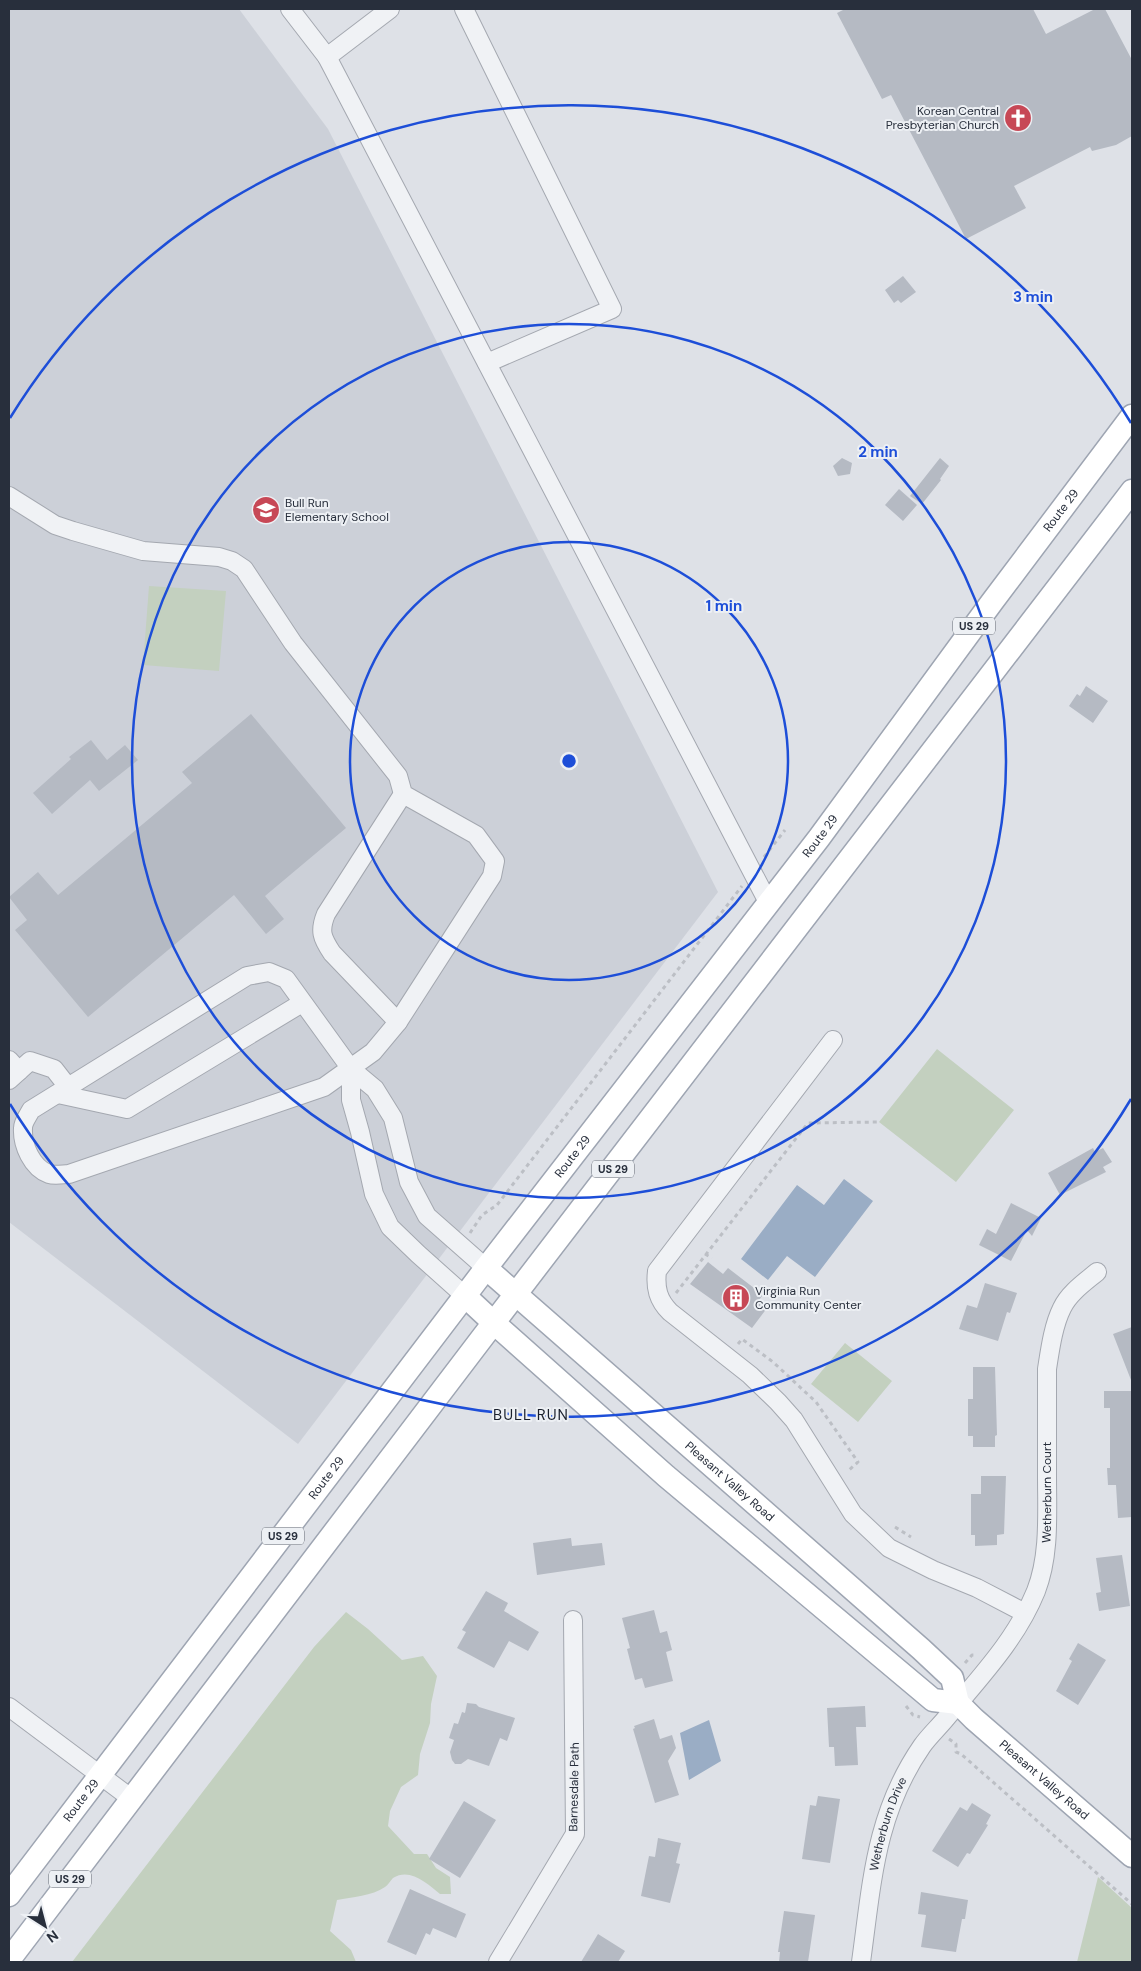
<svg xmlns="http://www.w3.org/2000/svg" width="1141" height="1971" font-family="'DM Sans',sans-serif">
<rect width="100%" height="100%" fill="#dee1e7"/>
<!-- built -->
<path fill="#ccd0d8" d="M9 9H239L328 129 718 892 298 1444 9 1222Z"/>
<!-- green -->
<path fill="#c3d0bf" d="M149 586 226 591 219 671 143 665Z
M937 1049 1014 1110 956 1182 879 1122Z
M845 1343 892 1381 858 1422 811 1384Z
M346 1612 368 1629 402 1660 423 1656 437 1676 431 1704 430 1723 420 1754 418 1775 401 1787 390 1811 388 1826 414 1854H427L436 1868 450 1877 451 1894H440C428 1884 410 1867 393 1878 390 1881 388 1885 385 1887 372 1896 352 1897 337 1900L330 1931 351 1950 356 1962H72L314 1647Z
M1098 1877 1132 1908V1962H1077Z"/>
<!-- water -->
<path fill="#9aadc5" d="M844 1179 873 1201 815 1277 787 1256 768 1280 741 1259 797 1185 824 1205Z
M709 1720 721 1761 689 1780 680 1733Z"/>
<!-- building -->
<path fill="#b5bac3" d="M845 9H1033L1046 34 1095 9H1105L1132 60V136L1116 145 1092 151 1090 147 1014 186 1026 208 966 239 891 95 882 99 837 13Z
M903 276 916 292 901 303 898 300 894 303 885 290Z
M842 458 852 463 850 474 838 476 833 466Z
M940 458 949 466 940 479 941 480 922 504 910 496Z
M899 489 917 505 903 521 885 505Z
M1086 686 1108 701 1093 723 1069 706 1077 694 1080 696Z
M251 714 346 828 265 896 284 919 266 934 234 895 88 1017 15 930 27 920 9 897 38 872 58 895 192 783 182 772Z
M91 740 107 760 125 745 138 760 99 791 90 780 52 814 33 793 71 759 69 757Z
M1093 1148 1095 1152 1103 1148 1112 1162 1103 1167 1106 1172 1060 1195 1048 1173Z
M1011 1203 1041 1218 1032 1236 1027 1230 1011 1261 979 1245 987 1229 996 1234Z
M708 1262 723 1274 728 1268 763 1295 758 1301 767 1308 752 1328 690 1284Z
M985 1283 1017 1293 1010 1313 1007 1312 998 1341 959 1329 967 1305 977 1308Z
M1132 1327V1379L1131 1380 1113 1334Z
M973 1367H995L997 1435 995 1436V1447H973V1436H968V1399H973Z
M1104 1391H1132V1517L1118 1518 1116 1485H1108L1107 1468H1110V1408H1104Z
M981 1476H1006L1004 1534 997 1535V1545L975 1546V1535H971V1494H981Z
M571 1538 572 1546 602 1543 605 1565 537 1575 533 1543Z
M1122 1555 1130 1606 1099 1611 1096 1593 1101 1592 1096 1558Z
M486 1591 508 1603 504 1611 539 1632 528 1651 509 1641 494 1668 457 1648 466 1632 462 1630Z
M654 1610 660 1633 667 1631 672 1650 666 1652 673 1681 645 1688 642 1678 635 1680 627 1649 630 1648 622 1618Z
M1078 1643 1106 1660 1078 1705 1056 1691 1072 1661 1069 1659Z
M467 1703 476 1704 479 1707 515 1718 507 1741 500 1738 489 1766 468 1759 461 1764H455L452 1760 450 1752 454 1740 449 1738 454 1723 458 1724 462 1712 465 1713Z
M865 1706 866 1727H856L858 1765 835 1766 834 1747H829L827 1708Z
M654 1719 660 1739 672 1735 676 1748 668 1761 679 1795 655 1803 633 1729 635 1728 634 1726Z
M818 1796 840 1799 830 1863 802 1859 810 1805 816 1806Z
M464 1801 496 1820 460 1878 429 1859Z
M972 1803 991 1815 986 1824 988 1825 970 1854 967 1853 958 1867 932 1851 960 1807 967 1811Z
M658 1838 681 1843 676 1863 680 1864 670 1903 641 1896 649 1856 655 1857Z
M410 1889 466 1914 456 1938 433 1928 430 1935 426 1933 416 1955 387 1942Z
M921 1892 968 1900 965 1919H962L956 1952 921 1947 926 1915 918 1914Z
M784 1911 815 1915 808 1962H779L780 1952H778Z
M598 1934 625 1951 618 1962H581Z"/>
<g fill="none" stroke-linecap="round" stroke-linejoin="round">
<!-- minor casing -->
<g stroke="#a4a8b0" stroke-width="20">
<g id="minor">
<path d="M290 9 327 57 390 9"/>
<path d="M464 9 612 309 487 363"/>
<path d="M327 57 768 902"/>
<path d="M9 496 55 525 73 531 143 551 219 557 232 561 244 569 293 643 398 776 403 794 476 835 495 861 492 876 398 1022 373 1052 324 1087 69 1174C64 1174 55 1176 49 1174 32 1168 22 1145 23 1128 23 1122 28 1116 31 1110L247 976 269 972 286 979 351 1069 375 1089 393 1118 409 1182 427 1216 486 1268"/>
<path d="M398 1022 332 953C322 938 319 931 326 914L403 794"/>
<path d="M833 1040 657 1271C655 1288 658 1300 670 1312L750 1375 778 1402 794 1420 853 1514 889 1548 933 1570 977 1588 1025 1613"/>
<path d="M9 1060 19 1071"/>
<path d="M351 1069V1100L360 1132 374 1194 390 1227 418 1254 465 1296"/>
<path d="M9 1080 30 1061 54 1069 68 1087"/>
<path d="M58 1094 127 1109 302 1003"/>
<path d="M9 1707 132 1799"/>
<path d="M498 1962 575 1834 573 1620"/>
<path id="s1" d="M861 1962C872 1883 875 1814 922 1746 929 1736 939 1727 947 1717 980 1677 1016 1640 1036 1591 1050 1555 1047 1514 1047 1475 1047 1440 1047 1405 1047 1369 1050 1350 1053 1326 1062 1308 1069 1293 1085 1282 1097 1272"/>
</g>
</g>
<!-- major casing -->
<g stroke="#9ea5b2" stroke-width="25">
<g id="major">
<path id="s2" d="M486 1268 921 1649 952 1678 958 1703 974 1719 1132 1856"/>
<path d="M465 1296 494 1323 666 1476 933 1700 958 1703"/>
<path id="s3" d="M9 1895 486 1268 819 838 992 602 1132 416"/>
<path d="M9 1960 482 1338 1132 491"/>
</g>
</g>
<!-- path -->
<path stroke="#bcbfc5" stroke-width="3" stroke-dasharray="4 4" stroke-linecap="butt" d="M764 857 785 830
M470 1233 482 1215 497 1205 742 886
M705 1254 712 1258
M676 1293 808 1123 879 1122
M738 1344 742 1339 773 1362 816 1402 858 1462 848 1471
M895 1527 911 1537
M965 1663 972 1655H977
M906 1706 913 1715 920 1717
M949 1739 956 1744V1752L961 1754 1132 1904"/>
<!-- minor -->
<use href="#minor" stroke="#f0f2f5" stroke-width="18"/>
<!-- major -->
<use href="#major" stroke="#fff" stroke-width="22"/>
</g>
<!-- distance rings -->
<g fill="none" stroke="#1d4ed8" stroke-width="2.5">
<circle cx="569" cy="761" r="219"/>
<circle cx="569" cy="761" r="437"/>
<path d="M1131 1099A656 656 0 0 1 10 1104M10 418A656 656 0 0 1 1131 423"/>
</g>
<!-- icons -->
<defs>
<g id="church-disc" transform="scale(1.4375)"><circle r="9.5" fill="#c74856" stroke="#edf0f4"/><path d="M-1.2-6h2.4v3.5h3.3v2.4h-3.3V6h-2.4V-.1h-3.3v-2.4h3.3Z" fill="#fff"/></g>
<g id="school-disc" transform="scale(1.4375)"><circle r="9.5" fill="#c74856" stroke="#edf0f4"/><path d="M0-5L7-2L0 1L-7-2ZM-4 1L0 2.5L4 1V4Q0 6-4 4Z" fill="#fff"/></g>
<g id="building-disc" transform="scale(1.4375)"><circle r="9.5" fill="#c74856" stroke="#edf0f4"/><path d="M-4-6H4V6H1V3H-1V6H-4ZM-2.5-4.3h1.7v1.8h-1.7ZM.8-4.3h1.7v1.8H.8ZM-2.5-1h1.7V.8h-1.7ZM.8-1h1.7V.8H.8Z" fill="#fff"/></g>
</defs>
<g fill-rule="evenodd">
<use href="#church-disc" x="1018" y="118"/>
<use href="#school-disc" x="266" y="510"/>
<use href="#building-disc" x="736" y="1298"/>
</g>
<g text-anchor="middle" stroke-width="4" stroke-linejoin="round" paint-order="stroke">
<!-- shield labels -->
<g fill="#edf0f4" stroke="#636973" stroke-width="1">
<rect x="953" y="617.5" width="42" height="17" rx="4"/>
<rect x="592" y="1160.5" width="42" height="17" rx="4"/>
<rect x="262" y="1527.5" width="42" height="17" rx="4"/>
<rect x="49" y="1870.5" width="42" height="17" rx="4"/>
</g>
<g font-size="11" font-weight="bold" fill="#282f3c">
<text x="974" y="630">US 29</text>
<text x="613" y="1173">US 29</text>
<text x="283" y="1540">US 29</text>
<text x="70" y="1883">US 29</text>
</g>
<!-- poi labels -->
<g font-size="12" fill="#282f3c" stroke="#edf0f4" text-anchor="start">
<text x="999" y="115" text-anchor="end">Korean Central<tspan x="999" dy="14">Presbyterian Church</tspan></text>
<text x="285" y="507">Bull Run<tspan x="285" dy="14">Elementary School</tspan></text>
<text x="755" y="1295">Virginia Run<tspan x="755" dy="14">Community Center</tspan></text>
</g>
<!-- street labels -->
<g font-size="12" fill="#282f3c" stroke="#edf0f4">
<text dy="4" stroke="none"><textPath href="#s3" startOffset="1739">Route 29</textPath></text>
<text dy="4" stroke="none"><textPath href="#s3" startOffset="1334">Route 29</textPath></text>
<text dy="4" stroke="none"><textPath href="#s3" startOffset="929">Route 29</textPath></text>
<text dy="4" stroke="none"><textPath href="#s3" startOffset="524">Route 29</textPath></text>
<text dy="4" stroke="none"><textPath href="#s2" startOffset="324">Pleasant Valley Road</textPath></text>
<text dy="4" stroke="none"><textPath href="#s1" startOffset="520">Wetherburn Court</textPath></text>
<text dy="4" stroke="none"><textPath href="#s2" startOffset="762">Pleasant Valley Road</textPath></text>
<text transform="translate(574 1787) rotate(-89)" y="4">Barnesdale Path</text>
<text dy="4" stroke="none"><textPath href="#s3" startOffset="119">Route 29</textPath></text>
<text dy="4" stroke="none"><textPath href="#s1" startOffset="141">Wetherburn Drive</textPath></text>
</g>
<!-- quarter labels -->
<g font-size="15" letter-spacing="1" fill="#1a202d" stroke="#edf0f4">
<text x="531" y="1420">BULL RUN</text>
</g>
</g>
<circle cx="569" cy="761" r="8" fill="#1d4ed8" stroke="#edf0f4" stroke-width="2.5"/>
<g font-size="15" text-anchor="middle" font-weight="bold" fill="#1d4ed8" stroke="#edf0f4" stroke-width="4" stroke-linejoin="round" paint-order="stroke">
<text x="1033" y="302">3 min</text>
<text x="878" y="457">2 min</text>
<text x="724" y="611">1 min</text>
</g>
<!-- border -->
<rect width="1141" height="1971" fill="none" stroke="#282f3c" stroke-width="20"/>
<!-- north arrow -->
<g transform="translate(45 1926) rotate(144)" stroke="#edf0f4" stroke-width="4" paint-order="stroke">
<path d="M0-4L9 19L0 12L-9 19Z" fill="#282f3c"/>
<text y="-8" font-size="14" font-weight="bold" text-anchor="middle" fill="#282f3c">N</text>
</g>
</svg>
